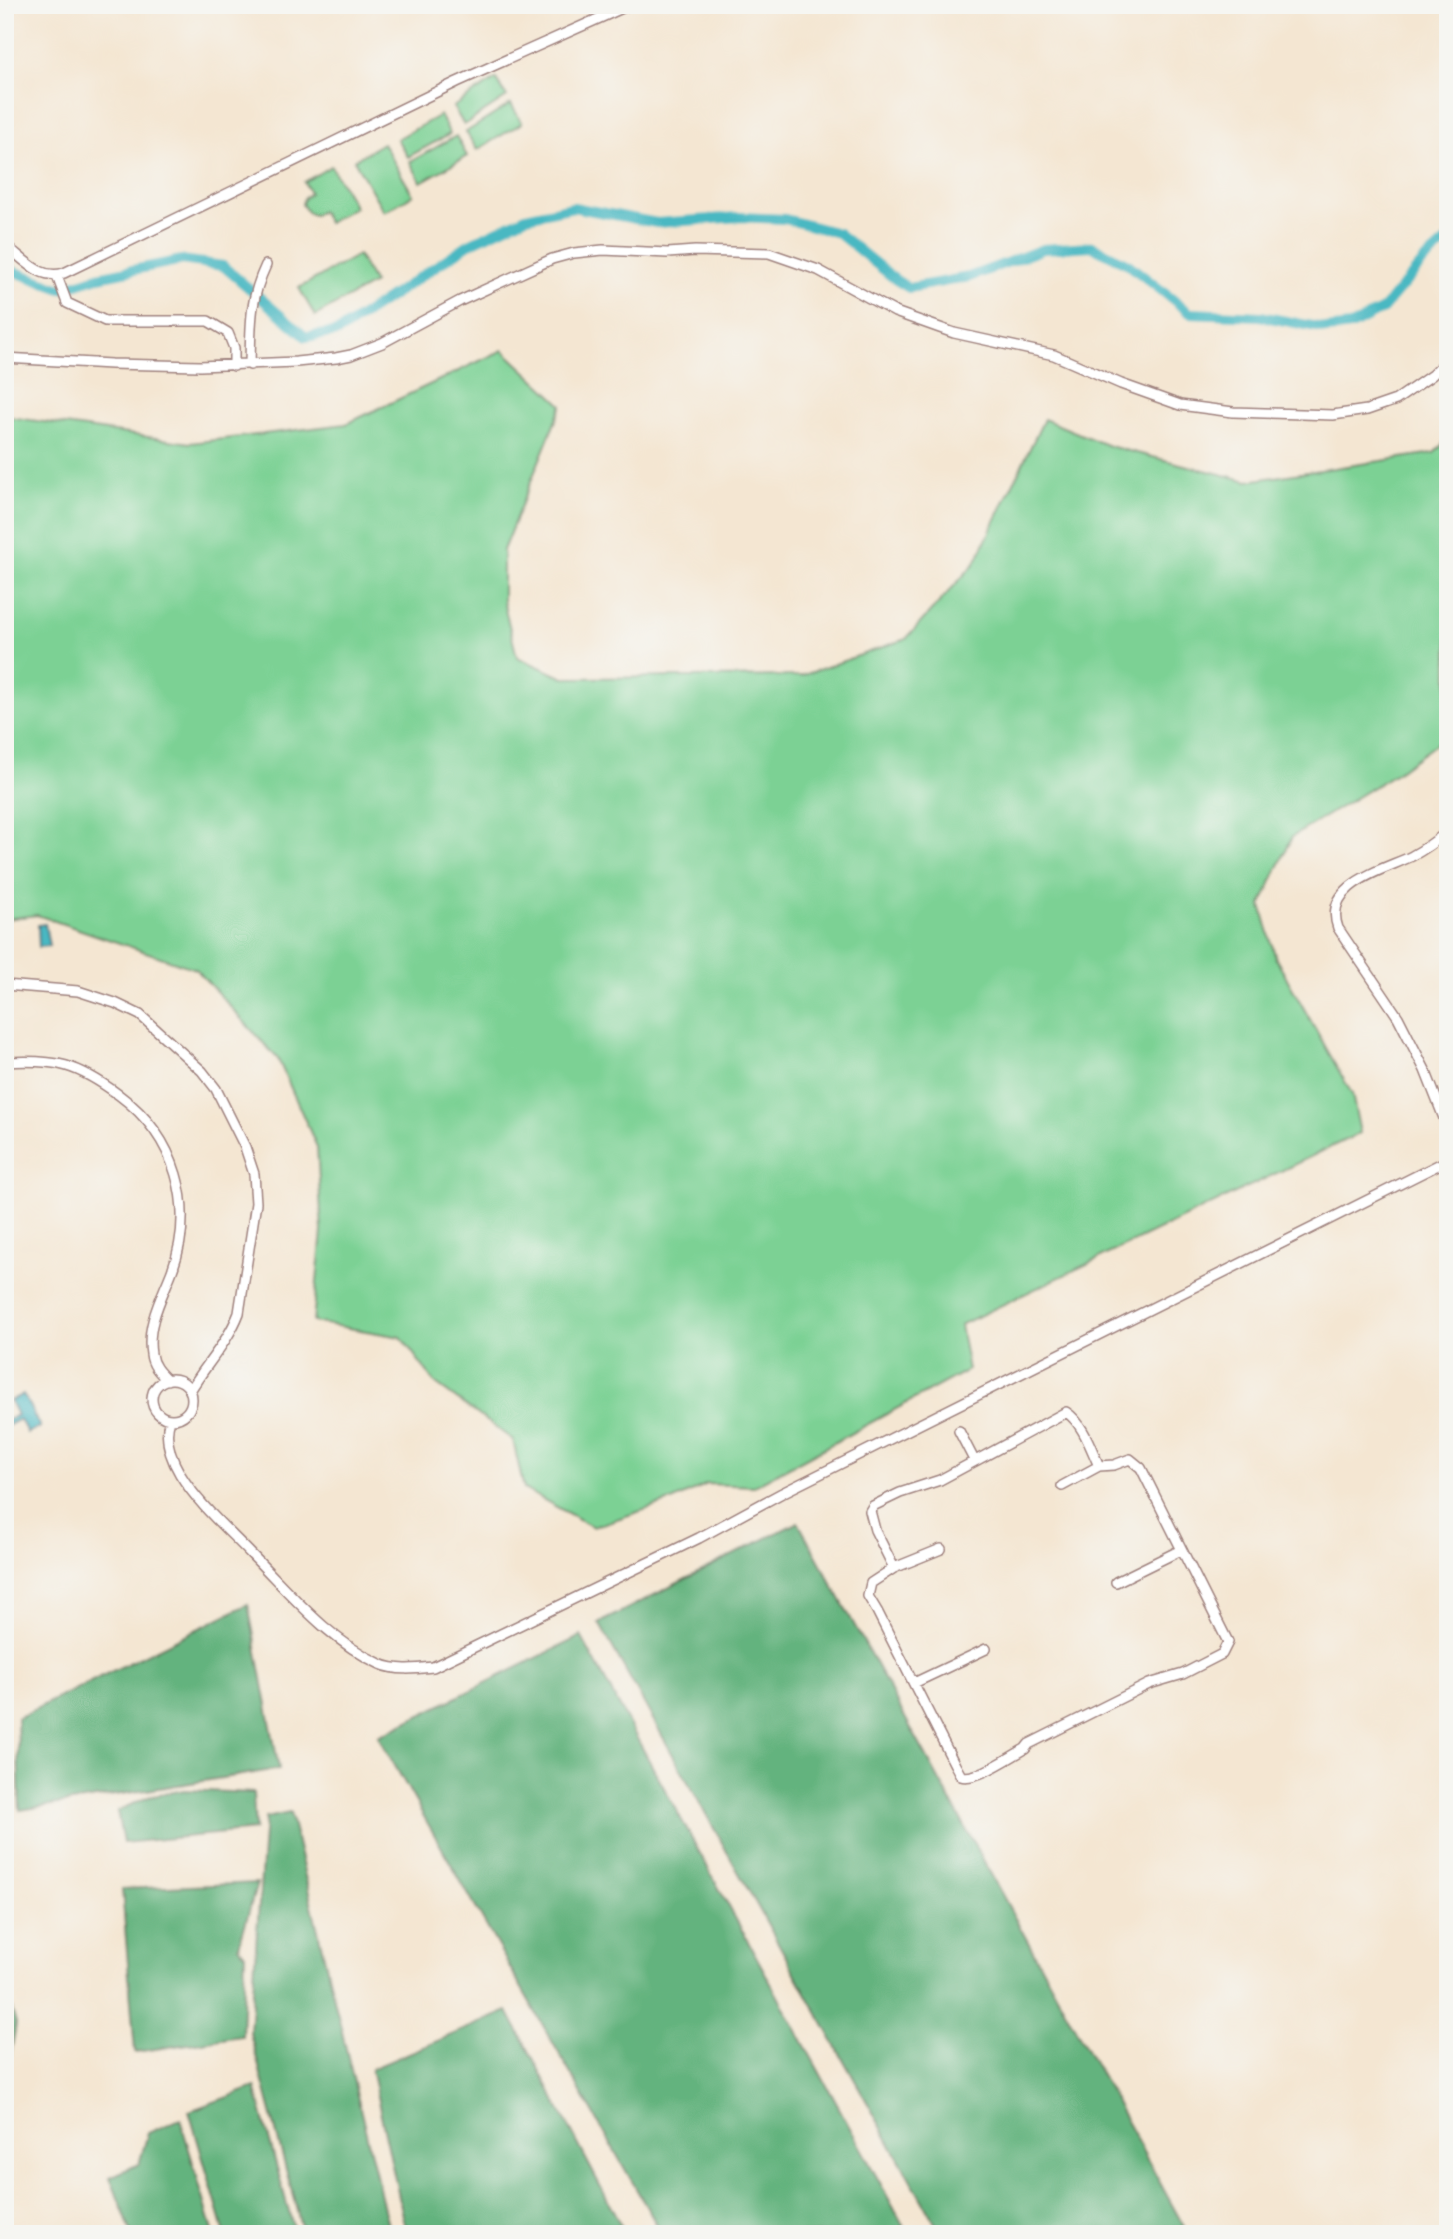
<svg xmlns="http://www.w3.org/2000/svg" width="1453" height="2239" font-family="Sriracha,sans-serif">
<rect width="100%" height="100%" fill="#f6f6f2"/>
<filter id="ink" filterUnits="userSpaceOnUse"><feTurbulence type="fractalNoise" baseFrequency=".0143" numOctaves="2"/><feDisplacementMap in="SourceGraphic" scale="14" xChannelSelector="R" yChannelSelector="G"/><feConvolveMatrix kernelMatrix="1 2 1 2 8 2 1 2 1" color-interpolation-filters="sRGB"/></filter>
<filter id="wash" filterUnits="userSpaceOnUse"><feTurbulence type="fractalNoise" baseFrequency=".00686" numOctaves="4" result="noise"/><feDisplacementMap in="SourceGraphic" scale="28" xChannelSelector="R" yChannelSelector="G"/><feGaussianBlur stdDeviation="1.57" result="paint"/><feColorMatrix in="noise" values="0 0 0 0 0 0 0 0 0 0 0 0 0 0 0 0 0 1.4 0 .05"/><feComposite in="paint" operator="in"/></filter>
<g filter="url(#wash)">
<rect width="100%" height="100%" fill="#f4e6d2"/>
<!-- green -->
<path fill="#7bd194" stroke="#627860" stroke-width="2" d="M496 79 507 97 464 125 453 107Z
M511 104 522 123 477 150 466 132Z
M440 115 450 134 408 157 397 139Z
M456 136 467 156 421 182 410 162Z
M383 143 413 195 384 212 354 160Z
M331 166 355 207 328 223 321 211 314 215 308 213 302 204 304 198 310 193 304 182Z
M358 255 374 283 315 316 299 288Z
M503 350 562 405 503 550V601L517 657 564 678 801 676 906 639 975 563 1044 419 1109 446 1248 481 1434 453 1448 439V735L1396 773 1292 837 1261 905 1276 959 1352 1094 1360 1133 960 1325 968 1370 754 1486 707 1484 674 1500 593 1527 524 1489 513 1440 436 1384 401 1337 313 1322 322 1231 317 1147 278 1059 196 969 37 915 5 919V428L10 417 190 443 346 424Z"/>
<!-- forest -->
<path fill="#64b37e" stroke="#576954" stroke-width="2" d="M798 1522 1188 2234H941L599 1623Z
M248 1604 279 1769 20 1810 17 1718Z
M581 1636 908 2234H662L378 1736Z
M184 1790 253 1793 255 1830 123 1843 117 1811 148 1797Z
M290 1813 390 2234H303L250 2033 265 1818Z
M257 1883 239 1946 245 1954 242 2036 135 2052 122 1889Z
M5 1986 16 2024 6 2080H5Z
M508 2011 624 2231 616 2234H407L371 2069Z
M255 2087 295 2234H225L189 2111Z
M180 2119 214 2234H132L110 2177 139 2164 148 2133Z"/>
<!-- water -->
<path fill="#4ab8c2" stroke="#4a6c76" stroke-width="2" d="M45 924 49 946 39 947 38 925Z
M23 1394 40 1427 27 1433 20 1419 5 1427V1421L17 1415 10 1401Z"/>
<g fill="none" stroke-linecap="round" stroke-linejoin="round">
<!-- canal -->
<path stroke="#4ab8c2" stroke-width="10" d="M5 268 61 289 98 277 182 260 223 266 306 337 338 332 469 244 526 217 573 207 657 223 739 217 785 219 838 233 896 280 909 288 969 277 1043 249 1092 246 1128 264 1190 313 1260 316 1327 329 1351 326 1383 309 1424 261 1448 240"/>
</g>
</g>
<g filter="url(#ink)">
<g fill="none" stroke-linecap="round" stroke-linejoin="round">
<!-- minor casing -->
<g stroke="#9f827e" stroke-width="12">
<path id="minor" d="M5 245C23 258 40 281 64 273L457 82 629 5
M57 276 67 303 105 321H208L228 333 234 348V366
M5 358 111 364 200 366 296 362 336 358 351 355 382 343 460 301 552 259 574 253 603 250 668 253 695 251 769 253 818 270 895 312 954 333 1054 355 1121 384 1180 405 1233 412 1333 415 1367 410 1396 400 1432 375 1448 359
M250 365C251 326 249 301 266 265
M1448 831C1436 841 1425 849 1412 856 1384 870 1322 884 1338 928L1398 1017 1425 1070 1448 1128
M5 985 78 991 115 1003 140 1015 202 1071 216 1089 245 1147 254 1174 256 1203 239 1313C228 1342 206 1364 190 1391
M5 1062C57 1059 77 1064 119 1095 176 1137 196 1206 172 1271 162 1297 146 1325 151 1354 152 1365 159 1372 167 1380
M152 1399a20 20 0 1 1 40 0a20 20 0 1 1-40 0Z
M1066 1412C1083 1423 1091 1449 1099 1466L1114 1465 1130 1459 1141 1468 1228 1642 1222 1654 1183 1674 1149 1684 1029 1744 1025 1749C1010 1757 976 1781 961 1776L955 1765 877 1611 868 1596 871 1583 894 1568 875 1530 870 1511 873 1506 900 1493 940 1480Z
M170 1419C164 1437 170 1457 180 1474 198 1504 227 1529 251 1554 291 1594 328 1640 380 1664 396 1671 415 1669 433 1667L699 1538 782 1493 1448 1160
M959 1431 974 1460
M1062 1486 1099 1466
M894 1568 941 1549
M1116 1582 1181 1550
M914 1683 986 1649"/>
</g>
<!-- minor -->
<use href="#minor" stroke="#fff" stroke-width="9"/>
</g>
</g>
<!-- margin -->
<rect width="1453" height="2239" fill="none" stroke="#f6f6f2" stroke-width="28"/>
</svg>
